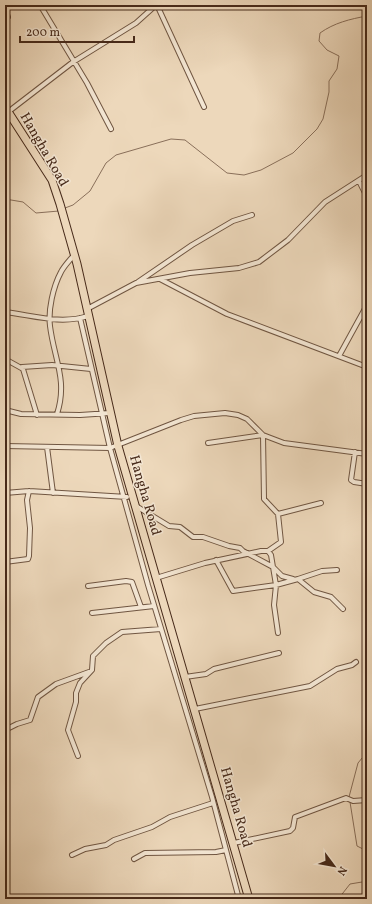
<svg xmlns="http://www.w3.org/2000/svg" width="372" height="904" font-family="Vollkorn,serif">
<rect width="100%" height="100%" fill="#edd8bb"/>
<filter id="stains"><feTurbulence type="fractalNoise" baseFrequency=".005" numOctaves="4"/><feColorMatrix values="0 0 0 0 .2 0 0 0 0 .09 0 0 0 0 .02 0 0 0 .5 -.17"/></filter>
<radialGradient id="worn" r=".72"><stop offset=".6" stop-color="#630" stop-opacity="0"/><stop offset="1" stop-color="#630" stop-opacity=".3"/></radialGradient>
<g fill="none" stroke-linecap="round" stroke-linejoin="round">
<!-- stream -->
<path stroke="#896f5a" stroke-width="1" d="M5 199 23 202 36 213 59 211
M65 208 73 205 90 191 106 163 116 155 171 139 185 140 227 173 244 175 261 170 293 153 317 129 323 119 329 92V81L337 69 339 56 327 50 319 41 320 33C334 23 350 19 367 16
M349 797 358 763 367 752
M350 802 357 846 367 851
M335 899 339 898 350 884 362 882 367 877"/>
<!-- street casing -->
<g stroke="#705642" stroke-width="6">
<path id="street" d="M40 5 87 83 111 129
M157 5 204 107
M5 9 8 17
M8 112 73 62 136 23 156 5
M359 181 367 197
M160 279 227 314 367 367
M138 282 192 245 233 221 252 215
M87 309 136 283 190 273 239 268 259 262 288 240 325 202 367 175
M5 312C32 315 60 325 88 316
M80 318 110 448 148 585 212 797 239 899
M339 356 367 305
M5 359 23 369 37 415
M22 367 52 365 91 369
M5 410 21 414 80 415 110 413
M57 414C68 380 54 359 50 326 48 310 53 287 61 272 64 266 70 260 74 255
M208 443 263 435 264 499 278 514 281 542 268 551
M5 446 110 448 181 420 194 416 225 413 238 415 247 419 263 435 284 443 367 454
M47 447 53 493
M355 452 351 480 354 482 367 484
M5 493 29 491 127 497
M136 506 169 526 180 527 193 537H203L229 546 240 548 243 551 273 567 282 576 293 579
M278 514 321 503
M216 560 233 591 276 585 298 579 314 592 331 597 343 609
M5 562 28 559 29 556 30 528 27 500 29 491
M156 578 205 563 261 551H268L271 555 276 585 274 605 278 633
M298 579 322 571 337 570
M88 586 126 581 132 582 141 607
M92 613 154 606
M185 677 206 674 214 669 279 653
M195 709 310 686 337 669 352 665 356 662
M5 730 17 724 30 720 38 697 56 684 89 672
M78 756 68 730 76 702V693L80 683 92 670 93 656 106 643 122 632 161 629
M234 843 290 831 293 828 295 817 346 798 353 801 367 800
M72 855 85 849 106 845 114 840 152 827 170 817 213 803
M134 859 145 853 216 852 226 850
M295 899 302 897 308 899"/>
</g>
<!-- highway casing -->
<g stroke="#472a1a" stroke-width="9">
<path id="highway" d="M5 107 52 180 60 204 77 264 118 446 249 899"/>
</g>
<!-- street -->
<use href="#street" stroke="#f3e6d3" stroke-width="4"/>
<!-- highway -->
<use href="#highway" stroke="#edd8bb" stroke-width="7"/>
</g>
<g text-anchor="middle" stroke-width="3" stroke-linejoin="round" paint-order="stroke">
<!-- street labels -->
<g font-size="14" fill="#472a1a" stroke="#f3e6d3">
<text transform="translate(45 149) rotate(60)" y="5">Hangha Road</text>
<text transform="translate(146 495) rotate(74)" y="5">Hangha Road</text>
<text transform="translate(237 807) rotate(74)" y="5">Hangha Road</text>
</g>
</g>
<!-- margin -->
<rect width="372" height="904" fill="none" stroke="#edd8bb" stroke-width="20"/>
<rect x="6" y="6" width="360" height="892" fill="none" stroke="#472a1a" stroke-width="2"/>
<rect x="10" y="10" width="352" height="884" fill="none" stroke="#472a1a"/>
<!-- north arrow -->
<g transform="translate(334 866) rotate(122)" stroke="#f3e6d3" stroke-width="3" paint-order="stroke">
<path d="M0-3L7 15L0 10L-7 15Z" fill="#472a1a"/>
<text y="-6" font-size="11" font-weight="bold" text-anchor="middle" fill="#472a1a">N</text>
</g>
<!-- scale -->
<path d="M20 36v6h114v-6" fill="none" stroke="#472a1a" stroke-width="2"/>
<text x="26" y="36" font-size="12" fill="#472a1a" stroke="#f3e6d3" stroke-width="3" paint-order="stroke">200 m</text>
<rect width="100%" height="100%" filter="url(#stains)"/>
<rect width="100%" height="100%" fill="url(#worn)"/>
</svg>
